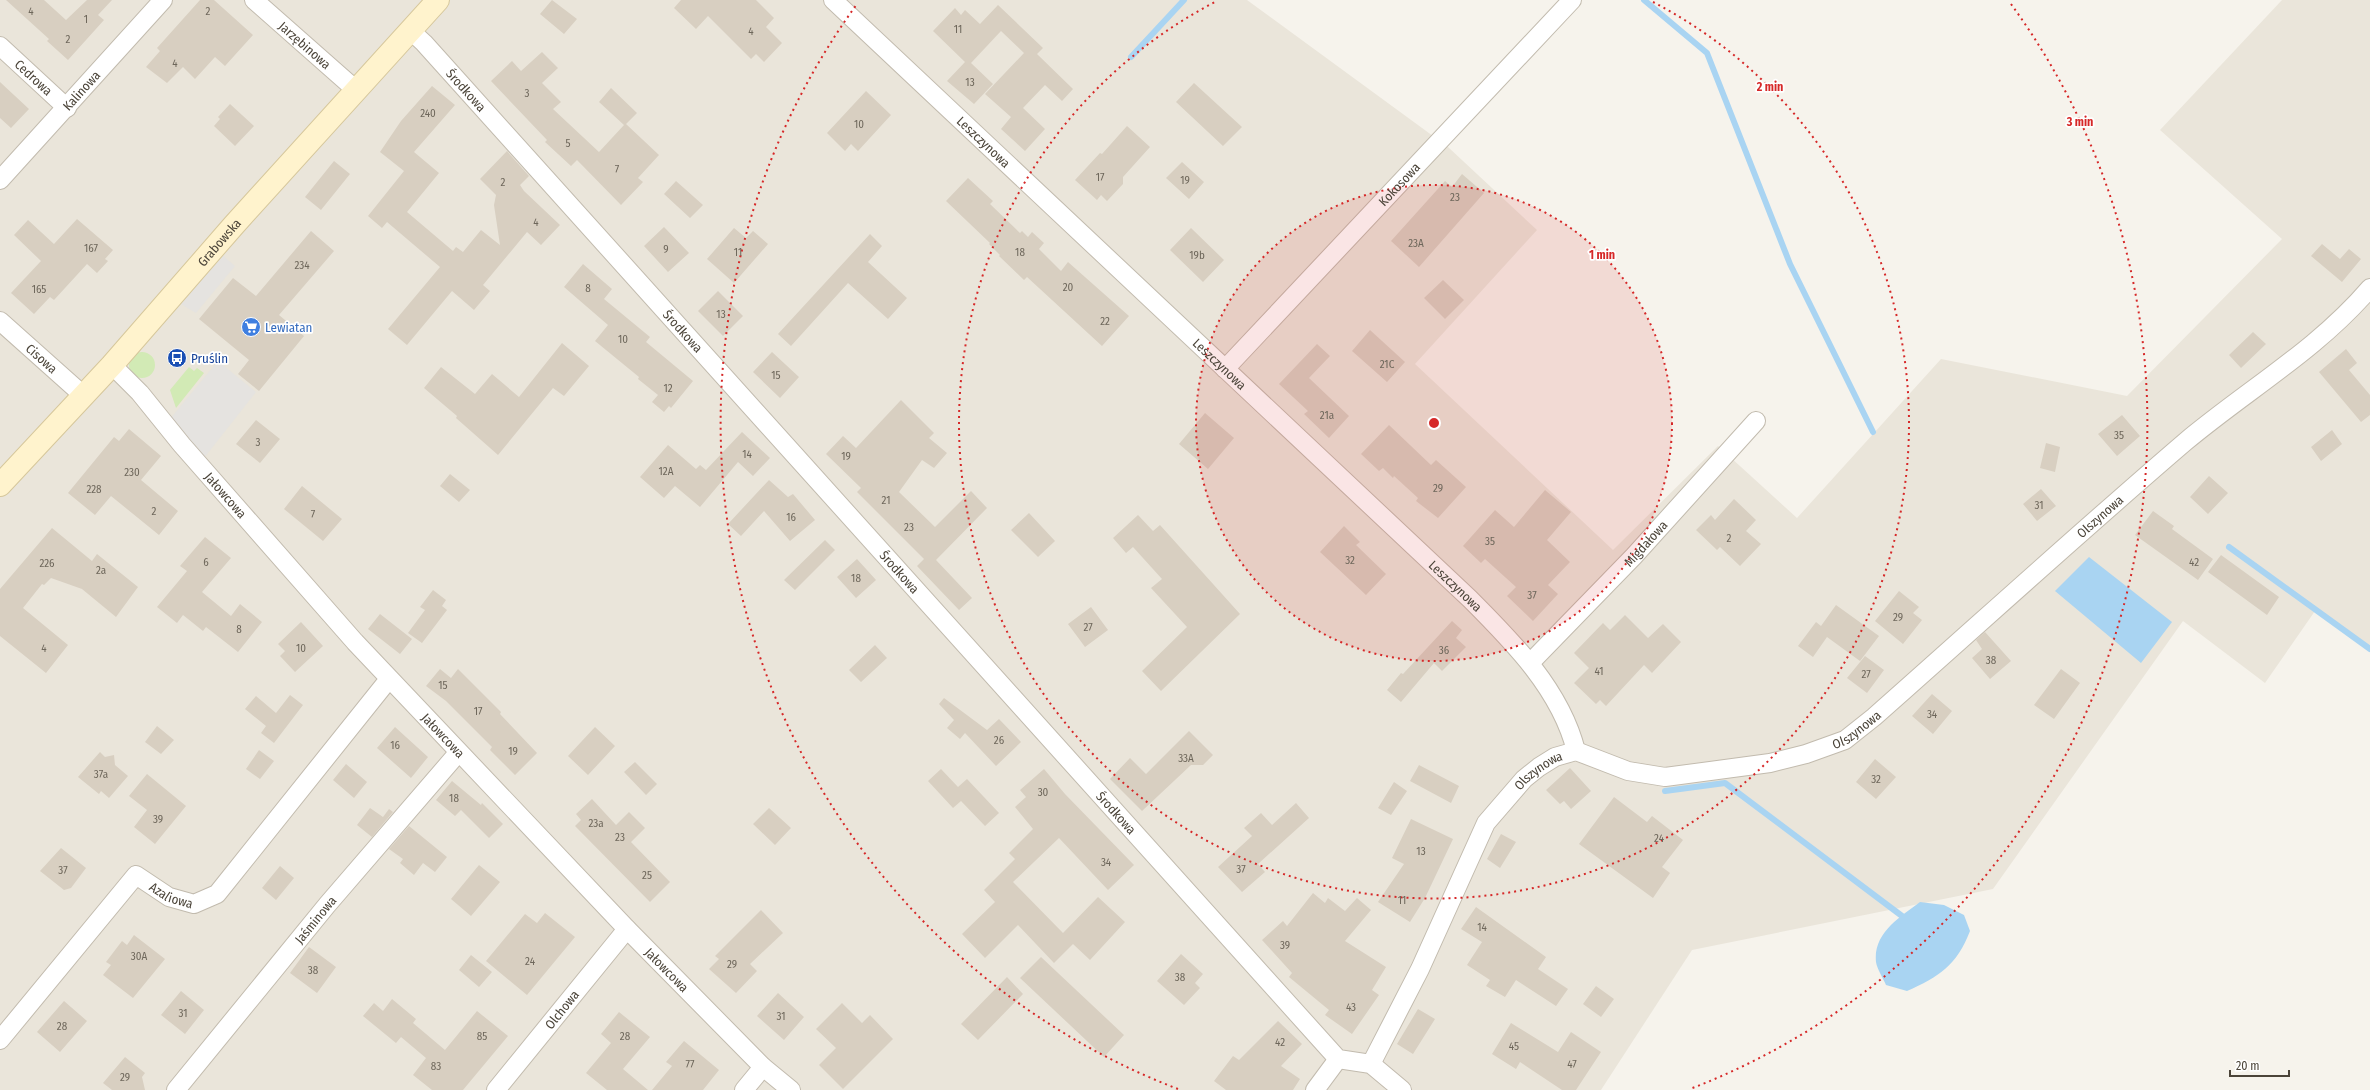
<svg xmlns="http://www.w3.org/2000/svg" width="2370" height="1090" font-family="'Fira Sans Condensed',sans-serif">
<rect width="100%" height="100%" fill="#f6f3ec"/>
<!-- residential -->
<path fill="#eae5da" d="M0 0H1247L1448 147 1537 230 1415 364 1613 550 1718 446 1797 518 1941 359 2127 396 2282 239 2160 130 2282 0H2370V652L2315 611 2265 683 2183 621 1993 889 1692 950 1601 1090H0Z"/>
<!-- green -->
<path fill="#d2eab5" d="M129 365a13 13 0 1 1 26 0a13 13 0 1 1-26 0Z
M189 367 194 371 197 368 204 373 176 408 170 390Z"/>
<!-- parking -->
<path fill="#e5e3e0" d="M221 254 235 266 196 313 179 303Z
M218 361 256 392 204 458 170 419Z"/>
<!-- water -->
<path fill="#a9d4f2" d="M2089 557 2172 622 2141 663 2055 591Z
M1920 902 1944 905 1964 915 1970 931C1957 965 1939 977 1907 991L1886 985C1883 978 1877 969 1876 962 1873 933 1900 917 1920 902Z"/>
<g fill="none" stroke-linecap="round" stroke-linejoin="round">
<!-- stream -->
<path stroke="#a9d4f2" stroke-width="6" d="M1644 0 1707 53 1790 264 1873 432
M1131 57 1184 0
M2229 547 2370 649
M1665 791 1725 783 1902 916"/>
</g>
<!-- building -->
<path fill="#d8cfc1" d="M6 0H44L66 20 87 0H112L98 15 104 20 68 60 47 41 49 39Z
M200 0H214L253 35 225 66 215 57 195 79 183 67 167 83 146 67 160 51 157 48Z
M552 0 577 19 564 34 540 14Z
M681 0H756L774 18 766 27 782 43 764 62 756 54 751 59 708 16 696 29 674 8Z
M998 5 1043 48 1037 54 1073 89 1062 101 1045 85 1023 108 1045 129 1025 151 1001 129 1011 117 985 94 1024 53 1001 31 971 63 993 84 974 104 947 81 965 62 933 31 955 8 961 15 965 10 980 24Z
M542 52 558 68 542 83 561 102 553 109 599 152 624 125 599 102 611 88 637 113 626 124 659 155 638 178 643 182 621 205 577 160 571 166 545 142 547 140 491 81 512 61 521 71Z
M0 82 29 109 11 128 0 118Z
M1194 83 1242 127 1223 146 1176 102Z
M432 86 455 105 414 152 439 173 407 212 453 251 456 247 463 252 481 230 500 245 494 205 496 195 480 179 507 151 529 176 520 185 524 191 560 225 541 245 527 232 483 285 490 291 474 310 452 291 407 345 388 329 440 267 387 222 382 228 368 216 404 171 380 152 401 121Z
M866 91 891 115 858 151 851 144 845 151 827 133Z
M230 104 254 126 235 146 214 126 220 119 218 117Z
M1127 126 1150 147 1123 177V184L1107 201 1101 195 1097 200 1075 180 1100 153 1102 154Z
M334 161 350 174 321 210 305 197Z
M1182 162 1204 182 1189 199 1166 178Z
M1462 174 1484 193 1419 267 1391 241 1445 181 1452 187Z
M968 178 993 201 990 204 1020 233 1022 231 1028 237 1032 232 1044 243 1039 249 1061 271 1068 262 1129 316 1102 346 1027 277 1024 280 999 256 1000 255 989 244 990 243 946 201Z
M676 181 703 205 690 218 664 194Z
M77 219 113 250 105 259 108 261 97 273 87 264 54 300 50 297 34 314 11 293 41 261 14 235 28 220 54 244Z
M664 227 689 253 668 272 644 246Z
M734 228 746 238 753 231 768 244 734 283 707 259Z
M1191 228 1224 260 1203 282 1170 250Z
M311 231 334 251 279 315 304 336 259 391 238 374 249 360 199 319 233 278 256 296Z
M870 234 882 246 868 262 907 298 888 319 848 283 791 346 778 334Z
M2322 244 2340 259 2349 249 2361 259 2342 282 2311 256Z
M583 264 612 289 604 299 650 337 646 342 693 381 671 408 669 406 664 412 652 402 658 395 638 379 639 377 595 341 608 325 564 287Z
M1443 280 1464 300 1445 319 1424 298Z
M718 291 743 316 723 336 698 311Z
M1370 330 1405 362 1387 382 1352 351Z
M2253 332 2266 344 2241 368 2229 355Z
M562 343 589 366 564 396 553 388 498 455 456 418 457 416 424 388 441 367 475 394 492 374 519 397Z
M1317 344 1330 356 1309 378 1349 416 1329 438 1304 414 1308 411 1279 384Z
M2346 349 2357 363 2349 370 2370 395V415L2361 422 2319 372Z
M772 352 799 377 780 398 753 372Z
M901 400 934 433 929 438 947 453 934 468 922 460 899 492 935 527 971 491 987 508 936 560 972 598 959 610 917 566 924 559 857 492 861 488 826 454 843 436 856 448Z
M1205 413 1234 438 1208 469 1179 444Z
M2122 415 2140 436 2117 456 2098 434Z
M256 420 280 439 260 463 236 444Z
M1389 425 1431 465 1436 460 1466 487 1438 518 1416 501 1418 498 1394 476 1393 478 1383 468 1379 471 1361 454Z
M129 429 161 456 141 480 178 511 159 535 111 496 95 515 68 493 114 437 119 441Z
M2332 430 2342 444 2321 461 2311 447Z
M742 432 770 458 753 476 738 462 700 507 675 486 664 498 640 477 668 445 696 469 700 465 706 470Z
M2046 443 2060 447 2055 472 2040 468Z
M450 474 470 490 459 502 440 486Z
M2209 476 2228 493 2208 514 2190 497Z
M769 480 788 497 793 494 815 520 790 541 764 511 741 536 728 524Z
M302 486 342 519 323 541 284 509Z
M2041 489 2056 506 2037 521 2023 504Z
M1545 490 1571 512 1547 540 1570 562 1548 585 1558 594 1533 621 1507 596 1516 587 1485 559 1481 563 1463 546 1495 510 1514 527Z
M1734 499 1756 520 1746 531 1761 544 1740 566 1720 547 1717 550 1696 530 1711 515 1715 520Z
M2153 511 2174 526 2172 529 2213 559 2198 580 2135 535Z
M1029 513 1055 541 1038 557 1011 530Z
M1138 515 1153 531 1160 525 1240 614 1161 691 1142 671 1187 627 1151 588 1162 579 1133 547 1126 553 1113 538Z
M1344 526 1360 542 1356 545 1386 574 1366 595 1320 552Z
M52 528 92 561 97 554 138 587 116 617 82 589 51 578 44 585 42 584 23 608 68 645 46 673 0 636V589Z
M205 537 231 558 202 592 231 616 240 604 262 622 238 652 206 627 203 631 183 615 177 623 157 607 187 571 180 566Z
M825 540 835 550 795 590 784 580Z
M2221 555 2279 597 2267 615 2208 572Z
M857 559 876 580 856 598 837 577Z
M433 590 446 600 442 606 447 610 422 643 408 633 425 610 420 607Z
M1899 591 1919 607 1913 613 1922 620 1903 644 1875 621Z
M1836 605 1879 636 1860 661 1827 637 1813 657 1798 646 1816 622 1821 626Z
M1091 607 1108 630 1085 647 1068 624Z
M380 614 412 639 400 654 368 629Z
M1625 615 1648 638 1663 624 1681 642 1652 673 1644 665 1606 706 1600 700 1596 704 1574 683 1589 668 1574 653 1603 623 1610 630Z
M1452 621 1462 630 1456 638 1466 647 1442 671 1434 663 1401 702 1387 690 1401 673 1403 674Z
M301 622 323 646 295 672 280 656 285 651 278 644Z
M1985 632 2011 661 1990 679 1972 658 1982 649 1976 640Z
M875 645 887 658 861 682 849 670Z
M1865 656 1884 670 1867 693 1847 678Z
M440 669 451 678 458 669 501 712 500 714 537 753 515 775 490 750 492 747 446 701 426 686Z
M2061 669 2080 683 2054 719 2034 705Z
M1932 694 1952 711 1933 734 1912 716Z
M290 695 303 705 274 743 261 733 266 726 245 709 256 696 276 713Z
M944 698 987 730 999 719 1021 742 996 766 965 733 960 739 947 728 954 720 939 704Z
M157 726 174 740 161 754 145 742Z
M395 727 428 757 411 778 377 748Z
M595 727 615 746 588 775 568 756Z
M1189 731 1213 755 1203 765H1191L1142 811 1110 779 1130 758 1146 774Z
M259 750 274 761 260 779 246 769Z
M100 752 105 757 114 755 115 765 128 776 109 798 101 791 99 794 78 777Z
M1875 759 1896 777 1876 799 1856 782Z
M635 762 657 784 646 795 624 772Z
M346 764 367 782 354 798 333 780Z
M1419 765 1459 786 1451 803 1410 781Z
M1570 768 1591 791 1571 809 1564 801 1560 804 1546 790Z
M941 769 958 787 967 779 999 813 985 826 961 801 953 808 928 781Z
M1044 769 1065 794 1134 865 1108 890 1059 838 1013 882 1063 933 1098 897 1125 922 1090 960 1073 944 1054 963 1018 925 985 958 962 934 995 902 984 890 1015 859 1009 853 1033 829 1015 807 1026 797 1020 790Z
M147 774 186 806 155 844 134 827 147 810 129 796Z
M452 781 481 805 482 803 503 824 489 838 461 810 455 816 436 800Z
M1394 782 1407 791 1391 815 1378 808Z
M1614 797 1647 822 1652 816 1683 840 1662 867 1670 873 1653 898 1579 844Z
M592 799 616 825 629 812 645 828 631 842 670 882 650 902 575 826 581 820 576 814Z
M1296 803 1309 818 1258 864 1265 872 1242 892 1218 867 1252 836 1244 828 1261 813 1272 825Z
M370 808 383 817 389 809 393 812 372 837 357 825Z
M769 808 791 828 775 845 753 824Z
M1411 819 1453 839 1425 898 1410 922 1378 902 1404 864 1392 858Z
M409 826 447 857 435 872 423 863 414 875 400 863 403 859 389 849Z
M1501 834 1516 842 1500 868 1487 859Z
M61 848 86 868 71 888 64 890 40 871Z
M479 865 500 882 471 916 451 899Z
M280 866 294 878 276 900 262 888Z
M1313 893 1325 903 1328 898 1345 911 1357 898 1371 910 1345 941 1386 967 1372 990 1379 995 1352 1034 1325 1015 1329 1010 1289 977 1292 973 1262 940 1283 921 1287 926Z
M1476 907 1546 957 1538 969 1568 989 1556 1006 1516 980 1505 997 1486 986 1490 980 1467 965 1482 942 1461 929Z
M761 910 783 933 750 964 757 971 736 993 709 969 719 959 715 956Z
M545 913 575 937 527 995 486 961 525 914 537 923Z
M134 935 165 959 133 998 103 975 111 965 106 962 122 941 127 945Z
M309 947 336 967 317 993 290 973Z
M1181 954 1203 974 1195 983 1200 988 1184 1005 1157 981Z
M471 955 492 972 479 987 459 970Z
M1041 957 1124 1035 1104 1057 1020 978Z
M1007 977 1023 994 978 1040 961 1024Z
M1596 986 1614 999 1601 1017 1583 1004Z
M181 991 204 1010 185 1034 161 1015Z
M778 993 804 1017 784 1040 757 1016Z
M392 999 416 1019 413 1023 445 1050 477 1011 508 1036 463 1090H432L413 1075 426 1058 401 1037 396 1043 363 1016 374 1003 383 1011Z
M64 1001 87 1021 60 1052 37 1032Z
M842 1003 862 1023 870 1015 893 1039 843 1089 819 1065 836 1048 816 1029Z
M1418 1009 1435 1019 1413 1054 1397 1044Z
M619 1012 650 1037 623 1069 648 1090H607L586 1073 611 1043 601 1034Z
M1278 1021 1302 1044 1281 1066 1300 1079 1293 1090H1226L1214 1081 1233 1056 1239 1060Z
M1511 1023 1558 1052 1571 1032 1601 1052 1576 1090H1562L1520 1062 1516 1069 1492 1054Z
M684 1041 719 1070 703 1090H652L672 1066 666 1062Z
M125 1057 145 1073 142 1077 145 1090H112L103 1083Z"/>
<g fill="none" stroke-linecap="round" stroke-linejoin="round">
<!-- street casing -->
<g stroke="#c2bbae" stroke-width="20">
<g id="street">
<path id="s1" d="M254 0 356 90"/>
<path id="s2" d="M833 0 1470 599C1512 641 1561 690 1576 751"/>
<path id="s3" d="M411 31 424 43 1338 1059 1371 1064 1402 1090"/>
<path id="s4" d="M0 46 67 108"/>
<path id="s5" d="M0 180 163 0"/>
<path id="s6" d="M0 321 84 396"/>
<path id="s7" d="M112 365 140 393 182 445 355 642 627 929 763 1067 791 1090"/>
<path id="s8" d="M1225 369 1572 0"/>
<path id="s9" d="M1531 662 1634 556 1756 421"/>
<path id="s10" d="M0 1040 136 875 169 897 194 904 217 894 389 679"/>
<path id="s11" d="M1371 1064 1420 969 1486 823 1524 779 1539 767 1555 757 1576 751 1628 771 1665 777 1770 763 1806 754 1845 740 1874 717C1977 626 2080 532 2185 442 2247 390 2317 350 2370 288"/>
<path id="s12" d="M176 1090 327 905 458 753"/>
<path id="s13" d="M496 1090 627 929"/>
<path d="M744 1090 763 1067"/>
<path d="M1315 1090 1338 1059"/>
</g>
</g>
<!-- secondary casing -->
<g stroke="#d6c79b" stroke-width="24">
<g id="secondary">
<path id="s14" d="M0 485 112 365 234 225 438 0"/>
</g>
</g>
<!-- street -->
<use href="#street" stroke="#fff" stroke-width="18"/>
<!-- secondary -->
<use href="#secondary" stroke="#fff3cd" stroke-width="22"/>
</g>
<!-- distance rings -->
<circle cx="1434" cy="423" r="238" fill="#d62828" fill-opacity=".12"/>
<g fill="none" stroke="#d62828" stroke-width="2" stroke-dasharray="2 4">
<circle cx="1434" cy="423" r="238"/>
<path d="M1653 2A475 475 0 1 1 1215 2"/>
<path d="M1178 1089A713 713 0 0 1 857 4M2011 4A713 713 0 0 1 1690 1089"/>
</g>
<!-- icons -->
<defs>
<g id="supermarket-disc" transform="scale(1)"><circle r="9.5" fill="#3f7fe0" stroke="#fff"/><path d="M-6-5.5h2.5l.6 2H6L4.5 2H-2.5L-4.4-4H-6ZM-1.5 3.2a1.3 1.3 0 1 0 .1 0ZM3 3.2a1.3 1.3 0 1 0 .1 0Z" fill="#fff"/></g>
<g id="bus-disc" transform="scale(1)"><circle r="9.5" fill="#1a4fb4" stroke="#fff"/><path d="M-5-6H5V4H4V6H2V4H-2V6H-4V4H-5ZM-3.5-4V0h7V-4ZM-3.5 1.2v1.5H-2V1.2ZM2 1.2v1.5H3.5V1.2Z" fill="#fff"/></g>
</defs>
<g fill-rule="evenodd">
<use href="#supermarket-disc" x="251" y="327"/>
<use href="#bus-disc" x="177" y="358"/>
</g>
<g text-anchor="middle" stroke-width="3.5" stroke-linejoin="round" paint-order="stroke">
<!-- number labels -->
<g font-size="11" fill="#6e675b">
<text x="31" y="15">4</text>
<text x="208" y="15">2</text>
<text x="86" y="23">1</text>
<text x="958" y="33">11</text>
<text x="751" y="35">4</text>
<text x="68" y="43">2</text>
<text x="175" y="67">4</text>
<text x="970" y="86">13</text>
<text x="527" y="97">3</text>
<text x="428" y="117">240</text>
<text x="859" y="128">10</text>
<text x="568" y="147">5</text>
<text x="617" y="173">7</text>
<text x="1100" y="181">17</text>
<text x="1185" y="184">19</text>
<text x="503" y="186">2</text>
<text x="1455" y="201">23</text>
<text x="536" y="226">4</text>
<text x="1416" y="247">23A</text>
<text x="91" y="252">167</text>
<text x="666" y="253">9</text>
<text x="738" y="256">11</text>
<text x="1020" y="256">18</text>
<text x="1197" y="259">19b</text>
<text x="302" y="269">234</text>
<text x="1068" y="291">20</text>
<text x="588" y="292">8</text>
<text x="39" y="293">165</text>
<text x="721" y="318">13</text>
<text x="1105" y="325">22</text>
<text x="623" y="343">10</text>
<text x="1387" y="368">21C</text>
<text x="776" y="379">15</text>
<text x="668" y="392">12</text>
<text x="1327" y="419">21a</text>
<text x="2119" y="439">35</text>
<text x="258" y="446">3</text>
<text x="747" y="458">14</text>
<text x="846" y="460">19</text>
<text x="666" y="475">12A</text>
<text x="132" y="476">230</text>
<text x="1438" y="492">29</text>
<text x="94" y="493">228</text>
<text x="886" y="504">21</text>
<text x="2039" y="509">31</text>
<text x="154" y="515">2</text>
<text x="313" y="518">7</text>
<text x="791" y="521">16</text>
<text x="909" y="531">23</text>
<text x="1729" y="542">2</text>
<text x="1490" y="545">35</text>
<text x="1350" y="564">32</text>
<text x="206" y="566">6</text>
<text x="2194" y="566">42</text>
<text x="47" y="567">226</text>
<text x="101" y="574">2a</text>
<text x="856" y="582">18</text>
<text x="1532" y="599">37</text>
<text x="1898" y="621">29</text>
<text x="1088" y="631">27</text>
<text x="239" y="633">8</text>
<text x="44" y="652">4</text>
<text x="301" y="652">10</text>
<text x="1444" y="654">36</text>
<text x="1991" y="664">38</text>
<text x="1599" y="675">41</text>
<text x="1866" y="678">27</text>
<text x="443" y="689">15</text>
<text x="478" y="715">17</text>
<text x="1932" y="718">34</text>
<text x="999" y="744">26</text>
<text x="395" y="749">16</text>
<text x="513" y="755">19</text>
<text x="1186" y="762">33A</text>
<text x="101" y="778">37a</text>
<text x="1876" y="783">32</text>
<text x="1043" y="796">30</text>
<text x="454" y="802">18</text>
<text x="158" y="823">39</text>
<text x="596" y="827">23a</text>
<text x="620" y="841">23</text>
<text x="1659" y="842">24</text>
<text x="1421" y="855">13</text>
<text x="1106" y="866">34</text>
<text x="1241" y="873">37</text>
<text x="63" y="874">37</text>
<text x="647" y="879">25</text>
<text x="1402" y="904">11</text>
<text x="1482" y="931">14</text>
<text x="1285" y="949">39</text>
<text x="139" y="960">30A</text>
<text x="530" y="965">24</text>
<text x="732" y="968">29</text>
<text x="313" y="974">38</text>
<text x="1180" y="981">38</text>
<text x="1351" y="1011">43</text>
<text x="183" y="1017">31</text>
<text x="781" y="1020">31</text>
<text x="62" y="1030">28</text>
<text x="482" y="1040">85</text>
<text x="625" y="1040">28</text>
<text x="1280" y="1046">42</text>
<text x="1514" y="1050">45</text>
<text x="690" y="1068">77</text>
<text x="1572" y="1068">47</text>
<text x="436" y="1070">83</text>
<text x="125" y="1081">29</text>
</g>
<!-- street labels -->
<g font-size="13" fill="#4b4439" stroke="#fff">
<text dy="5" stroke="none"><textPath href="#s1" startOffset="68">Jarzębinowa</textPath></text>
<text dy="5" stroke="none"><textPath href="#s4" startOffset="46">Cedrowa</textPath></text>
<text dy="5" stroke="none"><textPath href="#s3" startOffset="81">Środkowa</textPath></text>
<text dy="5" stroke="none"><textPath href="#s5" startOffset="121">Kalinowa</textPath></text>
<text dy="5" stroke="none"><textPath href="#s2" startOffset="207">Leszczynowa</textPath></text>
<text dy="5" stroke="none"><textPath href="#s8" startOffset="254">Kokosowa</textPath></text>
<text dy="5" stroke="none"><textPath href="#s14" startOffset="327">Grabowska</textPath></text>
<text dy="5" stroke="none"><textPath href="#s3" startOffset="405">Środkowa</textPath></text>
<text dy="5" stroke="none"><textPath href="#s6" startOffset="56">Cisowa</textPath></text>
<text dy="5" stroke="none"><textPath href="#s2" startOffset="531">Leszczynowa</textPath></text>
<text dy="5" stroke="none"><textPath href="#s7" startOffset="173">Jałowcowa</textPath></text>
<text dy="5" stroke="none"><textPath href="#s11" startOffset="1002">Olszynowa</textPath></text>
<text dy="5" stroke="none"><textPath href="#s9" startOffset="165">Migdałowa</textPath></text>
<text dy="5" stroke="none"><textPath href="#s3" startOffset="729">Środkowa</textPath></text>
<text dy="5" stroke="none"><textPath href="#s2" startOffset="855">Leszczynowa</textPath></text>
<text dy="5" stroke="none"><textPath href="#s11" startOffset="678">Olszynowa</textPath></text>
<text dy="5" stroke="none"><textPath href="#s7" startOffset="497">Jałowcowa</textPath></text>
<text dy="5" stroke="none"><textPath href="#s11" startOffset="342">Olszynowa</textPath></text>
<text dy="5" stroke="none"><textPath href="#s3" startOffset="1053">Środkowa</textPath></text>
<text dy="5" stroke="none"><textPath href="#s10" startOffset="255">Azaliowa</textPath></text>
<text dy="5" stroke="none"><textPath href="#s12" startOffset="220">Jaśminowa</textPath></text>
<text dy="5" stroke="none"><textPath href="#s7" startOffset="821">Jałowcowa</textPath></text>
<text dy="5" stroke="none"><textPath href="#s13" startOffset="104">Olchowa</textPath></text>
</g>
<!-- shop labels -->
<g font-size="13" fill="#366cbe" stroke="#fff" text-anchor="start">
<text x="265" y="332">Lewiatan</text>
</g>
<!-- transit labels -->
<g font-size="13" fill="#164399" stroke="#fff" text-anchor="start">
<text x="191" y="363">Pruślin</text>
</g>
</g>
<circle cx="1434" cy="423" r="6" fill="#d62828" stroke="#fff" stroke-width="2"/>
<g font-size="12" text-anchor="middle" font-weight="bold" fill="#d62828" stroke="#fff" stroke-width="3.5" stroke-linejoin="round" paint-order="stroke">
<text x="1770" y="91">2 min</text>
<text x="2080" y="126">3 min</text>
<text x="1602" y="259">1 min</text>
</g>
<!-- scale -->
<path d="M2230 1070v6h59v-6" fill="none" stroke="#4b4439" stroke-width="2"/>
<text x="2236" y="1070" font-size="12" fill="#4b4439" stroke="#ffffff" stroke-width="3" paint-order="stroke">20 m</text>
</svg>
